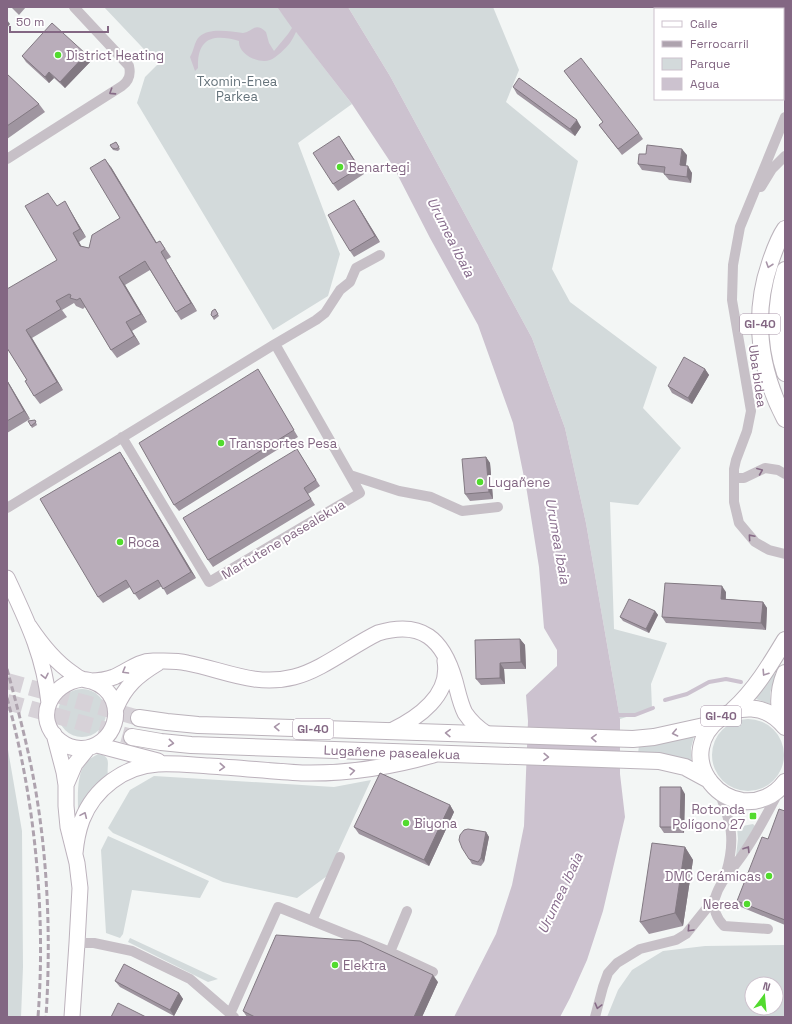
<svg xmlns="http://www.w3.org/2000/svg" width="792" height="1024" font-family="'Space Grotesk',sans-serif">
<rect width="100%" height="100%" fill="#f3f6f5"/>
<!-- green -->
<path fill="#d3dadb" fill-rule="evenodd" d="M104 7H277L352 104 298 143 340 254 328 296 273 330 137 103 145 77 158 64Z
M348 7H493L519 70 506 102 578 161 552 269 570 302 657 367 643 408 681 448 638 505 610 502 614 629 667 643 651 684 652 709 620 719 586 523 565 428 532 338 390 76Z
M773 673 776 675 770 693V704L756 699Z
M58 713a24 24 0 1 1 48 0a24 24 0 1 1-48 0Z
M712 755a36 36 0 1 1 72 0a36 36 0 1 1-72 0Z
M695 733 691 748V764L638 754 639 745Z
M7 744 22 831 23 967 21 1017H7Z
M98 754C113 756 106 766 108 775 94 785 86 797 78 812 78 796 76 774 87 761 90 758 95 756 98 754Z
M154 776 334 787 371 780 327 876 297 898 223 882 113 833 108 828 130 790Z
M753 824 755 826 737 857 736 856 738 839 737 827Z
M108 836 209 881 200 898 132 890 123 934 120 938 106 933 101 850Z
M130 938 218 979 208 982 128 942Z
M785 945V1017H607L618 990 632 970 663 951 705 946ZM752 984H776V1008H752Z"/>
<!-- water -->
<path fill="#ccc2cf" d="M277 7H348L390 76 532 338 565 428 586 523 620 719V774L625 817 603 911 587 960 570 998 560 1017H454L496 934 512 885 524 826 528 721 526 695 557 666V650L544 628 539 567 527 492 513 423 478 325 430 238 393 166 352 104 296 32C294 36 292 40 290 43 286 48 276 58 270 60 258 64 238 54 239 41 214 34 197 37 198 68L195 71 190 57C194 51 194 42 199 37 210 27 230 32 243 33 253 32 255 21 266 32L269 43 274 51 288 34 292 28Z"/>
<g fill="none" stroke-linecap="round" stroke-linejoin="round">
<!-- stream -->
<path stroke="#ccc2cf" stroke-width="4" d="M665 700 687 694 709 682 726 679 741 682
M615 715H635L653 708"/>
<!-- primary-tunnel -->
<path stroke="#d7d2d8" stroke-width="16" stroke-dasharray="16 8" stroke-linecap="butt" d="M7 681 139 718
M7 702 132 737"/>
<!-- secondary casing -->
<g stroke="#bcb2bc" stroke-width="17">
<path id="secondary" d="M7 578C27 621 44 655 49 703
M29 626C41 644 54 661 72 673 75 675 78 678 82 679 85 680 88 680 91 681 100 684 109 691 113 700 126 733 88 763 60 741 33 719 50 683 82 679
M90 681C99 681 106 680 114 677 128 671 138 661 153 661 164 661 176 660 187 663 224 670 255 687 294 677 322 670 351 646 378 633 422 620 443 639 455 681 458 692 460 703 465 713 471 722 479 729 487 734
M116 708C125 686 138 675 158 663
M391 731C418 718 451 695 445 661
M54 734 64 772 66 785V806L68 827 77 863 80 888 77 943 72 1017
M97 745 158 761
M66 785 75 764 88 748
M75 853C76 842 78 831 82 820 94 789 124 766 158 764 174 763 192 765 209 766 240 768 271 771 302 773 346 774 391 767 433 755"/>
</g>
<!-- primary casing -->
<g stroke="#bbb3bb" stroke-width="18">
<path id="primary" d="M785 229C778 239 774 251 770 263 752 315 759 370 785 419
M785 270C775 303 774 340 785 373
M733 710C755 690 770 665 785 640
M139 718 167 722 198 725 633 739 654 737 713 724
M783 724C777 706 778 690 785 673
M785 727C746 678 673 736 711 783 719 793 730 799 742 801 758 803 775 796 785 782
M132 737 161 742 191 745 659 761 685 767 709 780"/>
</g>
<!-- street -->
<path stroke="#c7c0c7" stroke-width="10" d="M785 117 740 227 733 265 732 300 751 411 747 431 736 460 734 469V502L739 523 755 542 769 550 785 554
M7 159 122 86C129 81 131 75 129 66L74 7
M761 187 772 169 785 156
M275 344 316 320 325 313 340 290 350 282 356 268 380 255
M350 475 399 491 431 497 462 511 498 507
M735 478H744L765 468 778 470 785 474
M7 508 275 344 360 493 209 582 122 437
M719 792C731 823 736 839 726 873
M312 921 340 857
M768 929 724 926C717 919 712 908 715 898 720 880 736 866 745 851 758 832 768 812 779 791
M77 943H94L132 951 190 979 234 1017
M390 952 407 911
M230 1014 278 907 390 952 433 972
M595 1017 603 987 608 973 617 963 640 949 676 940 686 934 715 898"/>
<!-- secondary -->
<use href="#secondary" stroke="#fff" stroke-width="15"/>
<!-- primary -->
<use href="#primary" stroke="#fff" stroke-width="16"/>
<!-- rail -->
<path stroke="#aea3ae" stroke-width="3" stroke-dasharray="6 3" stroke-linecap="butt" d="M7 669C17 706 27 743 34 781 48 858 51 939 46 1017
M7 698C35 798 46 914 38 1017"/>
</g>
<!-- wall -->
<path fill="#9f95a0" d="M11 7H26L19 15Z
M22 56 91 61 65 88 54 78 49 83 26 62Z
M564 71 639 133 643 139 622 155 599 125 603 122Z
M7 74 39 104 45 112 7 139Z
M513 87 581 127 575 136 517 94Z
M116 142 120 149 118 151 113 150 110 145Z
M343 142 364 174 338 191 333 184Z
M687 155 686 166 692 173 691 183 669 180 664 174V173L642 170 638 164Z
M111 167 157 243 160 241 171 257 166 260 197 311 181 320 176 312 150 270 125 285 147 322 132 331 140 344 117 358 111 350 85 307 83 309 76 306 74 303 62 310 67 317 32 338 63 390 40 404 34 396 27 380 7 348 57 260V206L70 210 86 237 79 242 81 246 89 248 120 218Z
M358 206 380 242 354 257 350 251Z
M215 309 219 316 214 320 211 315Z
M705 369 709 375 692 404 672 393 668 386Z
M262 376 298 437 179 511 174 505Z
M7 380 30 419 7 433Z
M35 420 37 425 32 428 28 421Z
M297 449 320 486 308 494 315 505 213 567 208 560Z
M486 457 490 463 493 499 470 501 465 494Z
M124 458 196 578 167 595 162 586 139 600 130 587 103 603 98 597Z
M726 592V599L763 602 767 608 766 630 666 623 662 617Z
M655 611 658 615 649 633 623 621 620 617Z
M520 639 525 645 526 669H504L505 684 481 685 476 679Z
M685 794 684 833H664L660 827Z
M450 805 454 812 429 866 359 834 354 827Z
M785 811V925L741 907 737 901 768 839Z
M486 832 489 837 484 862 481 866 472 864 469 859Z
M685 847 693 860 683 926 649 934 640 922Z
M115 981 179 993 183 999 174 1016 120 987Z
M438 982 422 1017H247L243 1011Z"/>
<!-- shaded-wall -->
<path fill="#827982" d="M7 20 10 24 7 28Z
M86 54 91 61 65 88 60 82Z
M49 72 54 78 49 83 45 77Z
M577 120 581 127 575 136 570 129Z
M682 149 687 155 685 172 680 165Z
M105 159 111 167 162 252 156 243Z
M688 166 692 173 691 183 687 177Z
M354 200 358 206 380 242 375 236Z
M65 201 70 210 86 237 80 229Z
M73 233 79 242 86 254 80 246Z
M161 252 166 260 197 311 191 303Z
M119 277 125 285 147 322 141 314Z
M126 322 132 331 140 344 134 336Z
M26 330 32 338 63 390 57 382Z
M705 369 709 375 692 404 688 398Z
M7 380 30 419 24 411 7 381Z
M120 452 124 458 196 578 191 572Z
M486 457 490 463 493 499 489 492Z
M722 586 726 592 725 605 721 599Z
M763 602 767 608 766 630 761 623Z
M655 611 658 615 649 633 646 629Z
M520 639 525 645 526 669 521 662Z
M500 663 504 669 505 684 500 678Z
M681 787 685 794 684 833 680 827Z
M450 805 454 812 429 866 424 860Z
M486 832 489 837 484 862 481 858Z
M685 847 693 860 683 926 675 913Z
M433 975 438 982 422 1017H414Z
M179 993 183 999 174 1016 170 1010Z"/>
<!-- building -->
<path fill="#b9adba" stroke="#827982" d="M52 23 86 54 60 82 49 72 45 77 22 56Z
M581 58 639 133 618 149 599 125 603 122 564 71Z
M7 74 39 104 7 126Z
M519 78 577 120 570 129 513 87Z
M339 136 359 168 333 184 313 153Z
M116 142 119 147 116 149 112 148 110 145Z
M647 145 682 149 680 165 688 166 687 177 664 174 665 167 638 164 639 154H646Z
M105 159 156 243 160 241 165 249 161 252 191 303 176 312 145 261 119 277 141 314 126 322 134 336 111 350 80 298 77 300 70 298 71 295 69 294 56 301 61 309 26 330 57 382 34 396 25 381 27 380 7 348V289L57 260 25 206 48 193 57 206 65 201 80 229 73 233 80 246 89 248 92 235 120 218 90 168Z
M354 200 375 236 350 251 328 215Z
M215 309 218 314 213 317 211 315 212 311Z
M684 357 705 369 688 398 668 386Z
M258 369 294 430 174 505 139 443Z
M7 381 24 411 7 421Z
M35 420 36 422 31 426 28 421Z
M297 449 316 480 304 488 311 499 208 560 183 518Z
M120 452 191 572 163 589 158 580 134 594 126 580 98 597 40 499Z
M486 457 489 492 465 494 462 459Z
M665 583 722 586 721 599 763 602 761 623 662 617Z
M629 599 655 611 646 629 620 617Z
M520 639 521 662 500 663V678L476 679 475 640Z
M380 773 450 805 424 860 354 827Z
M660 787H681L680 827H660Z
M779 809 785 811V920L737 901 762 837 768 839Z
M468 829 486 832 481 858 478 862 469 859 462 848 459 840 460 835 464 830Z
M652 843 685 847 675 913 640 922Z
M276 935 360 941 433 975 414 1017H255L243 1011Z
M124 964 179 993 170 1010 115 981Z
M118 1003 146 1017H111Z"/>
<!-- one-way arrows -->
<defs><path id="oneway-chevron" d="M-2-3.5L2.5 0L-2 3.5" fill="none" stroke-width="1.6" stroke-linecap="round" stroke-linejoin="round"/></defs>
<g stroke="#866b86">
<use href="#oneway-chevron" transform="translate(112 92) rotate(147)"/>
<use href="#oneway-chevron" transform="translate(760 471) rotate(-22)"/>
<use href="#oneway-chevron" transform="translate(751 537) rotate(-131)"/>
<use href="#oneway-chevron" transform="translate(747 849) rotate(-58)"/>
<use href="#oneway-chevron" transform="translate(690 929) rotate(133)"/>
<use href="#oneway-chevron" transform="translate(598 1006) rotate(105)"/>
</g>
<g stroke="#a895a8">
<use href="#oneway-chevron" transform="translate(769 265) rotate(109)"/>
<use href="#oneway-chevron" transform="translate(125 671) rotate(150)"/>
<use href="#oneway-chevron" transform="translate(765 673) rotate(123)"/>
<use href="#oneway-chevron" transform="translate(45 676) rotate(78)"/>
<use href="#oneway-chevron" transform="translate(277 727) rotate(-178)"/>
<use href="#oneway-chevron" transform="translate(448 733) rotate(-178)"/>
<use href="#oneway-chevron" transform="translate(675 733) rotate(168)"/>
<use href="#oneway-chevron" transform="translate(594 738) rotate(-178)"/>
<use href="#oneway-chevron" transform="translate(171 743) rotate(6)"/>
<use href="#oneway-chevron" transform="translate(546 757) rotate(2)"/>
<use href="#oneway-chevron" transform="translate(222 767) rotate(4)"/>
<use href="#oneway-chevron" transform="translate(352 771) rotate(-7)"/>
<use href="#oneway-chevron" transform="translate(84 815) rotate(-66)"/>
</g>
<!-- markers -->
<g fill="#52db2e" stroke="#fff" stroke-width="1.5">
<circle cx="58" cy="55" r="4"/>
<circle cx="340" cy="167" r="4"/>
<circle cx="221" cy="443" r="4"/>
<circle cx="480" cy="482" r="4"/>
<circle cx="120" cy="542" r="4"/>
<rect x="749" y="812" width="8" height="8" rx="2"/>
<circle cx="406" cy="823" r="4"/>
<circle cx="769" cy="876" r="4"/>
<circle cx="747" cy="904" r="4"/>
<circle cx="335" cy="965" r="4"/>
</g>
<g text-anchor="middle" stroke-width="4" stroke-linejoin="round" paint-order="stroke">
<!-- shield labels -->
<g fill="#fff" stroke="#a895a8" stroke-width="1">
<rect x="740" y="314" width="40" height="20" rx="3"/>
<rect x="701" y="706" width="40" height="20" rx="3"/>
<rect x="293" y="719" width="40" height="20" rx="3"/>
</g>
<g font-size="12" font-weight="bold" fill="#836783">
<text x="760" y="328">GI-40</text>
<text x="721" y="720">GI-40</text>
<text x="313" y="733">GI-40</text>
</g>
<!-- poi labels -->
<g font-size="13" fill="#836783" stroke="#fff" text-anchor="start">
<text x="66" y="60">District Heating</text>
<text x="348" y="172">Benartegi</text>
<text x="229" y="448">Transportes Pesa</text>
<text x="488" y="487">Lugañene</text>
<text x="128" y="547">Roca</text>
<text x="745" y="814" text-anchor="end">Rotonda<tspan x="745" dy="15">Polígono 27</tspan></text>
<text x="414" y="828">Biyona</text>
<text x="761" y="881" text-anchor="end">DMC Cerámicas</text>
<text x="739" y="909" text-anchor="end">Nerea</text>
<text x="343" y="970">Elektra</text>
</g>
<!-- park labels -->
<g font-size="13" fill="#65737b" stroke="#fff">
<text x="237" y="86">Txomin-Enea<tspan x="237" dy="15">Parkea</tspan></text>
</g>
<!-- street labels -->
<g font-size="13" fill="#836783" stroke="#fff">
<text transform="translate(758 376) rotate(82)" y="5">Uba bidea</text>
<text transform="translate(283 539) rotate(-31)" y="5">Martutene pasealekua</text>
<text transform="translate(392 752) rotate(2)" y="5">Lugañene pasealekua</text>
</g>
<!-- water labels -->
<g font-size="14" font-style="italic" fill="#886d8d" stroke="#fff">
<text transform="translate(451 237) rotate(63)" y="5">Urumea ibaia</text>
<text transform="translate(558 541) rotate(80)" y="5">Urumea ibaia</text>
<text transform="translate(560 893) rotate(-65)" y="5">Urumea ibaia</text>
</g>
</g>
<!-- border -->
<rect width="792" height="1024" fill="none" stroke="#836783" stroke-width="16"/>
<!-- legend -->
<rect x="654" y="8" width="130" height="92" fill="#ffffff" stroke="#cdc2cd"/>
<rect x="662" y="21" width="20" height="6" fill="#ffffff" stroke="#cdc2cd"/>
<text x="690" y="28" font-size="12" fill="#836783">Calle</text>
<rect x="662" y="41" width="20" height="6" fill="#aea3ae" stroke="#cdc2cd"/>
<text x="690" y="48" font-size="12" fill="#836783">Ferrocarril</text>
<rect x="662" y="58" width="20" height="12" fill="#d3dadb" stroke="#cdc2cd"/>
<text x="690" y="68" font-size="12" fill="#836783">Parque</text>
<rect x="662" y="78" width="20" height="12" fill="#ccc2cf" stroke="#cdc2cd"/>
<text x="690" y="88" font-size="12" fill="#836783">Agua</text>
<!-- north arrow -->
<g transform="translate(764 996) rotate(16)"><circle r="19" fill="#ffffff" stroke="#cdc2cd"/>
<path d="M0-3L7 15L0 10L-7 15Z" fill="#52db2e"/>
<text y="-6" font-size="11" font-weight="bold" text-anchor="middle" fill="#836783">N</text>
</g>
<!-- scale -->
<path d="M10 26v6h98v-6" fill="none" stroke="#836783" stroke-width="2"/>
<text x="16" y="26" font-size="12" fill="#836783" stroke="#ffffff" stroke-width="3" paint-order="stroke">50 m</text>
</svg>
